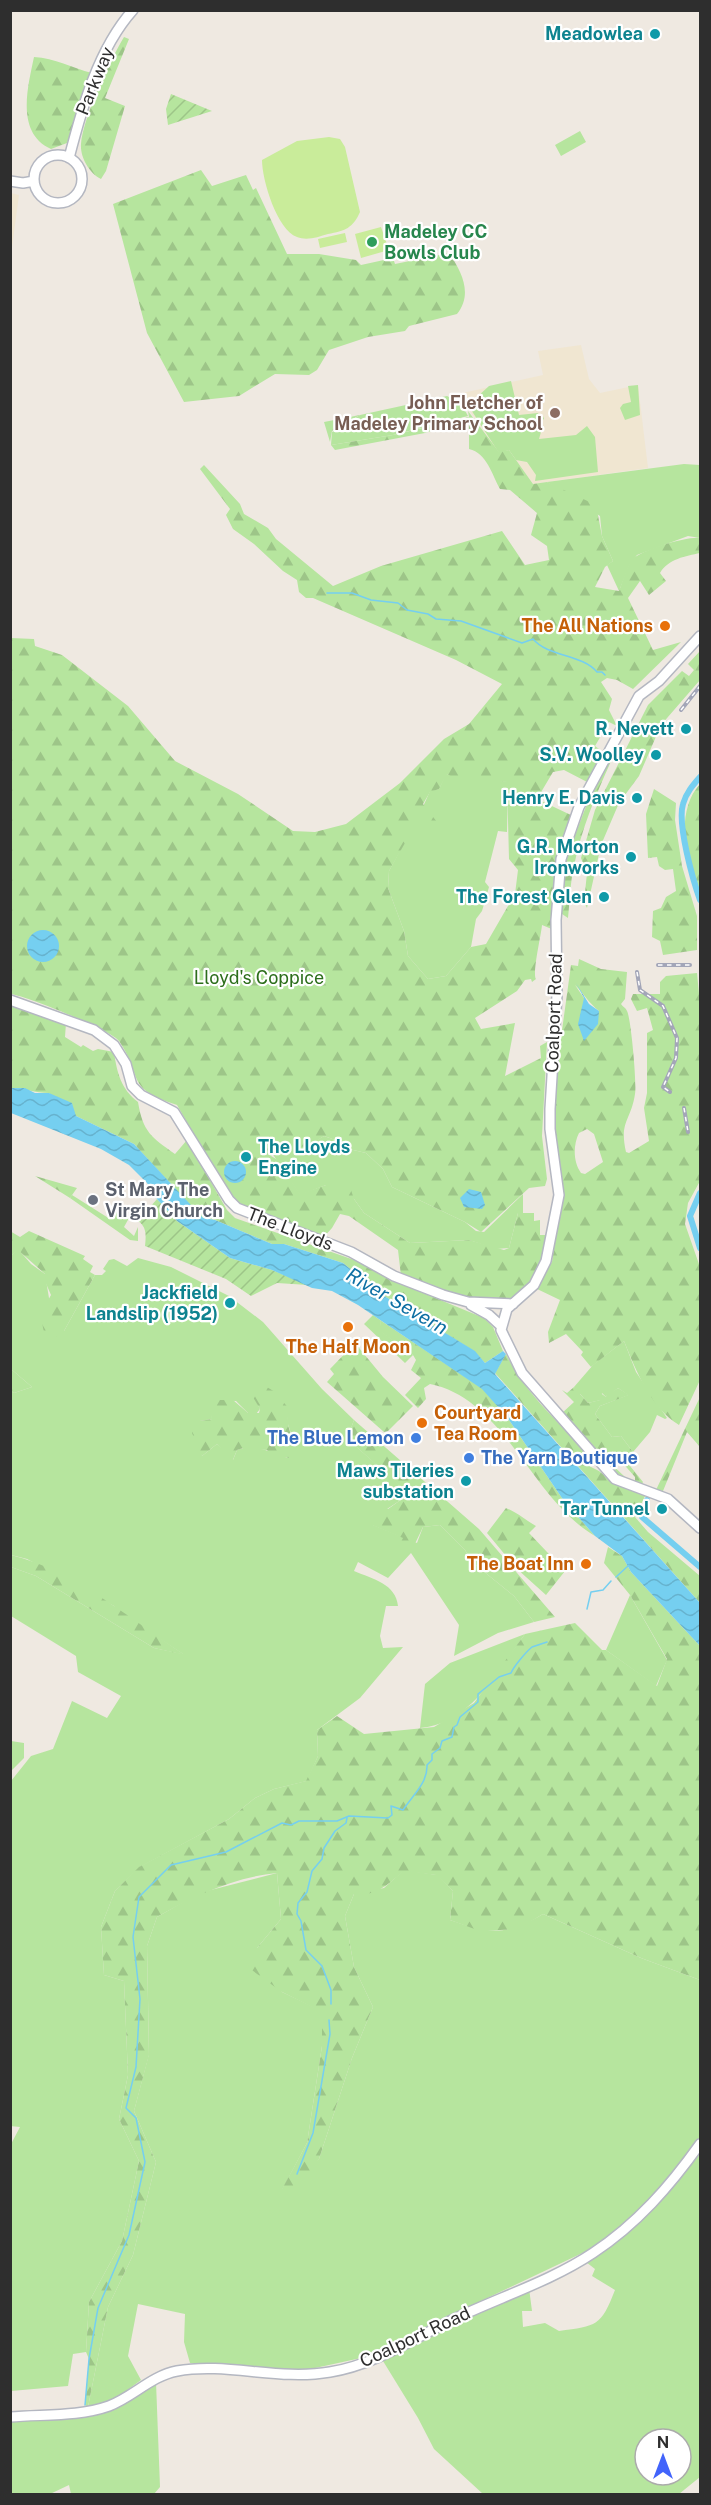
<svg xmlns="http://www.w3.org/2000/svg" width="711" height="2505" font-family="'Public Sans',sans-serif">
<defs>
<pattern id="forest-firs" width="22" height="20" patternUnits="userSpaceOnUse" patternTransform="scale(1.5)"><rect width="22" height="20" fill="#b6e59e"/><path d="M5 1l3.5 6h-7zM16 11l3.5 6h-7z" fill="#9dc588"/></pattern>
<pattern id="garden-furrows" width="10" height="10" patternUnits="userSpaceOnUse" patternTransform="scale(1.5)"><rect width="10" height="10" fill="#b6e59e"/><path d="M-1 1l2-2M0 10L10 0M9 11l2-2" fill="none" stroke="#9dc588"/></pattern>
<pattern id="water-waves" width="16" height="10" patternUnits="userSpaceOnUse" patternTransform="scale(1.5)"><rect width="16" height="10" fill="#75cff0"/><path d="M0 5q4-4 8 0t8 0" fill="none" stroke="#66b2ce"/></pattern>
</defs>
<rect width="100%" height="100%" fill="#efe9e1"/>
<!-- education -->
<path fill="#f0e6d1" d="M11 193 19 195 11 255Z
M581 345 589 379 600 393 638 385 648 468 533 484 509 450 499 453 458 394 543 375 538 351Z"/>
<!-- grass -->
<path fill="#b6e59e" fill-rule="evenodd" d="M580 131 586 142 561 156 555 145Z
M511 381 519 415 538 413 540 417 543 416 544 419 537 424 541 432 539 439 576 435 587 426 595 437 598 472 535 481 536 475 527 462 516 460 509 450 499 453 466 402 477 397 489 386Z
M638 385 640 415 625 420 620 408 623 404 631 402 628 386Z
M447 396 461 403 468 416 393 435 331 445 332 432 360 415Z
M684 464 700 465V538L688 536 637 555 629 566 619 591 607 565 613 561 602 536 600 516 547 482Z
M446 774 508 782 507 832 498 831 485 882 489 887 482 911 476 919 471 947 446 976 428 979 408 956 404 931 388 888 389 871C403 845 418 819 430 791L439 789Z
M324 1136 341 1142 349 1149 366 1153 383 1169 392 1187 465 1222 476 1231 484 1232 523 1194V1213H518L509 1248 496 1249 469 1240 410 1243 364 1213 354 1199 326 1185 300 1195 272 1153 278 1145 312 1143Z
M72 1195 110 1219 116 1207 129 1218 124 1227 134 1236 138 1227V1241L130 1240 70 1198Z
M18 1249 31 1264 45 1274 49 1298 64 1331 95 1275H102L106 1271 103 1269 109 1260 114 1259 127 1266 138 1258 171 1267 229 1296 263 1322 322 1389 354 1420 350 1431 351 1442 410 1494 387 1509 373 1525 417 1543 423 1527 440 1525 465 1550 472 1562 514 1596 534 1622 498 1633 454 1656 459 1625 411 1553 388 1578 358 1562 354 1571C373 1579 396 1584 398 1606H386L380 1636 383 1648 403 1647 360 1698 317 1730 318 1756 307 1781 274 1789 255 1798 229 1819 140 1867 115 1891 101 1927 104 1975 124 1981 128 2075 119 2119 139 2161 122 2241 89 2302 86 2352 73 2354 68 2386 11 2391 10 2146 20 2127 10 2126 11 1781 31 1756 53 1749 72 1701 107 1718 121 1696 78 1672 76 1656 11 1616V1567L36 1576 154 1648 183 1654 116 1610 114 1606 27 1559 11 1555V1391L14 1393 32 1387 11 1369V1256ZM251 1391 288 1413 287 1421 293 1440 288 1458C271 1453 255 1443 237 1450L233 1460 217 1444 202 1456 200 1421 212 1419 211 1400 236 1401 248 1413 256 1414 260 1409Z
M373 1315 380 1320 382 1332 413 1355 405 1363 364 1324Z
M624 1341 636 1372 667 1418 665 1419 657 1415 650 1432 633 1452 621 1436 612 1437 595 1414 600 1406 628 1395 618 1388 612 1393 608 1392 606 1397 602 1393 601 1400 588 1403 574 1387 593 1365Z
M630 1595 667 1660 656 1686 606 1650Z
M525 1634C498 1671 471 1724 420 1728L425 1684 450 1663Z
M11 1741 24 1743V1758L11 1771Z
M404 1870 437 1875 453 1891 450 1920C490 1934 505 1936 543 1914L641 1958 700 1980V2137L657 2196 593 2248 361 2358 306 2370 270 2372 190 2363 184 2342 185 2314 138 2304 128 2356 141 2380 111 2402 88 2407 108 2307 133 2255 156 2162 134 2111 149 2054 147 1946 157 1917 199 1893 277 1873 281 1919 257 1948 282 1992 322 2011V2046L307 2143 282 2190 319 2159 352 2058 373 2007 354 1967 345 1916 354 1894 384 1888Z
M700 2150V2477L679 2494H483L434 2449 418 2418 383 2361 529 2288 532 2311H522L523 2327 545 2323 559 2331C597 2326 601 2326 615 2290L592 2276 595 2269 586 2262 654 2208ZM645 2439H681V2475H645Z
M156 2382 160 2487 154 2494H71L69 2485 50 2494H11L10 2421 80 2418 101 2414Z"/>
<!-- forest -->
<path fill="url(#forest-firs)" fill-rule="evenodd" d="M124 37 129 39 105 98 125 106 106 171 101 179C89 173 80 157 81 144 83 118 110 60 124 37Z
M34 57C55 58 72 68 92 73L67 143 51 149C15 133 28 86 34 57Z
M201 170 212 186 246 175 253 190 256 188 287 254H319L356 260 361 265 393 258 395 264 449 253C462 272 473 294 457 314L409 326 405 331 368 337 329 350 317 370 309 375 275 374 239 396 184 402 147 333 113 204Z
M468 411 499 452 509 450 533 484 547 482 596 505 602 536 613 561 605 567 595 587 619 591C623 581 626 568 632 560 640 550 688 536 700 538V553C686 556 668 559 660 573L666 581 649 595 640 581 628 598 653 650 681 642 633 689 617 680 607 678 601 682 612 699 609 710 617 726 609 722 595 746 603 752 589 783 564 770 553 772 537 799 573 816 558 855 554 930 542 925C541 936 532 974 536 979L532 982 531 979 525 980 517 991 475 1018 481 1029 515 1023 505 1076 541 1058 540 1046 547 1042 542 1136 547 1179 545 1186 529 1188 481 1232 465 1222 392 1187 383 1169 366 1153 349 1149 341 1142 324 1136 307 1147 280 1145 271 1156 296 1171 292 1182 300 1194 326 1185 349 1184 354 1199 364 1213 410 1243 469 1240 504 1250 509 1248 518 1213H534V1221L540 1220V1235H549C542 1258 535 1284 516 1299L464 1298 401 1276 398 1250 349 1216 340 1214 332 1228 321 1240 237 1203 219 1178 177 1105C123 1087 145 1079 119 1041 111 1030 26 996 11 994V638L34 639 35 646 62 655 128 706 175 761 238 794 293 831 315 832 346 824 400 783 444 739 469 724 502 684 456 660 313 598H306L299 592 297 580 283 571 254 544 233 529 226 515 230 509 200 469 204 465 240 504 244 514 268 528 276 539 333 586 381 566 502 531 525 565 549 560 547 546 531 535 537 513 510 490 500 489C492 475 487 453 469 449V425L465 420 425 433 335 450 331 445 393 435 469 417ZM447 774 458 780 507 782 509 859 518 870 515 894 486 944 471 947 446 976 428 979 408 956 404 931 388 888 389 871 417 822 431 830 437 822 423 804 430 792 439 789Z
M360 415 332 431 330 442 324 422Z
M700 651V680L661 725 639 776 619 803 601 845 587 908 584 902 587 873 581 858 595 810 648 705 682 671 689 676 694 670 688 664Z
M623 735C604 777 583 820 574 866 570 883 570 901 568 918L562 914 560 908 564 864 593 788Z
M700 784V896C686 864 674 812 700 784Z
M654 789 676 803 675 820 682 866 697 916V950L663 955 660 941 652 937 653 911 661 908 666 897 676 891 673 869 665 870 659 866 657 857 648 858 646 814Z
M579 959 601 969 627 972 625 999 621 1004C623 1007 626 1008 627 1011 631 1018 637 1085 635 1094 631 1121 619 1121 626 1152L629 1153 649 1141 644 1108 647 1093V1033L653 1030 647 1008 637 1011 631 999 633 994H660V982L666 976 697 973 700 1004V1181L688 1203 685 1224 700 1267V1380L679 1425C651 1408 636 1371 624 1341L591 1367 581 1355 583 1352 566 1334 549 1343 548 1332 560 1300 535 1288 552 1262 561 1198 553 1140 555 1081 571 965 578 966ZM575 985C584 994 589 1003 599 1011L583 1039 584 998ZM587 1129 594 1134 603 1162 585 1174 581 1173C573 1162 573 1145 579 1133Z
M10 1006 66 1023 65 1037 81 1047 83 1045 93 1051 98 1049 114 1052C117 1073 121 1089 138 1102 143 1132 151 1137 175 1154L187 1140 227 1210 235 1218 357 1261 387 1278 484 1318 493 1327 503 1351 485 1363 474 1351 381 1294 343 1263 284 1244H272L215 1220 202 1218 134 1144 76 1116 49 1093C35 1093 24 1088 11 1088Z
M35 1176 77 1188 70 1198Z
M10 1231 20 1237 29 1231 85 1256 83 1259 93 1266 90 1272 95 1275 64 1331 50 1341C37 1327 43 1309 51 1295L44 1279 45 1274 18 1250 11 1256Z
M380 1320 483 1389 507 1417 564 1501 595 1536C531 1499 505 1399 430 1384L424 1388 426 1399 418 1408 405 1395 421 1378 411 1370 416 1360 413 1355 381 1332Z
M355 1343 383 1377 413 1406 388 1431 384 1432 327 1382 334 1374 330 1369Z
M506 1354C525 1394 561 1424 591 1456L583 1463 599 1471 612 1482 646 1494 635 1517 648 1532 700 1576V1603L495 1373Z
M10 1369H11L32 1387 14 1393 11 1391Z
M262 1384 275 1392 290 1410C282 1427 300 1441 289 1458L271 1455 267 1450 243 1448 237 1450 232 1462 217 1444 202 1456 192 1433V1418L200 1421 212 1419 208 1403 211 1400H233L248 1413H259L260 1409 246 1385Z
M574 1387 580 1390V1394L588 1403 600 1400 599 1392 606 1397 607 1391 612 1392 618 1388 629 1395 600 1406 595 1414 612 1437 621 1436 633 1452 626 1461 643 1482 641 1486 618 1474 606 1459 625 1477 635 1481V1477L612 1451 610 1454 597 1452 561 1414 574 1402 562 1390 567 1393Z
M700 1397V1447L687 1432 663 1491 656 1490Z
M354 1420 479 1529 555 1617 534 1622 514 1596 472 1562 465 1550 440 1525 423 1527 411 1552 401 1542 403 1538 372 1525 379 1505 388 1509 409 1494 351 1442 350 1431Z
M506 1508C518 1513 525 1520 536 1526L529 1533 565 1571 546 1595 516 1568 487 1533Z
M608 1547 622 1556 631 1572 700 1646V1980L641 1958 543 1914 518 1929 480 1931 450 1920 453 1891 436 1875 404 1871C388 1884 376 1897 354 1894L345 1916 354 1967 373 2007 352 2058 319 2159 298 2187 281 2191 307 2143 322 2046V2012L282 1992 249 1968 257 1948 281 1919 277 1873C234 1877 194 1896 157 1917L147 1946 149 2055 134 2111 156 2162 133 2255 108 2307 88 2407 85 2405 89 2359 86 2352 89 2302 122 2241 139 2161 119 2119 128 2075 124 1981 104 1975 101 1927 115 1891 139 1867 229 1819 255 1798 274 1789 306 1781 318 1756 317 1730 337 1716 364 1734 434 1727 474 1703 525 1634 575 1623 602 1650H606L657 1686 667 1659 630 1595 604 1563Z
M11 1555C74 1570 131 1620 185 1655L154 1648 36 1576 11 1567Z"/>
<!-- garden -->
<path fill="url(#garden-furrows)" d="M171 94 212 111 168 125 166 109Z
M157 1199 177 1221 230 1258 272 1270 308 1285 277 1283 251 1296 226 1279 145 1246C146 1236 147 1227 138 1221Z"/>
<!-- pitch -->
<path fill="#c9ec9a" d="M329 137 340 139 345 147 360 212C353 228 345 231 328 234 318 237 307 241 297 237 277 230 262 180 262 160L297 141Z
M381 227 389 250 361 258 355 234Z
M345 233 347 242 320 248 318 239Z"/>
<!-- water -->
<path fill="url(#water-waves)" d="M27 946a16 16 0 1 1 32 0a16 16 0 1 1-32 0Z
M576 983 589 1004 599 1011 598 1024 584 1041 578 1024 584 998Z
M10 1088H25L35 1093H49L72 1103 76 1116 134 1144 203 1218 215 1220 272 1244H284L343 1263 381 1294 475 1351 485 1363 503 1351 506 1354 495 1374 700 1603V1646L631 1572 622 1556 595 1536 564 1501 507 1417 482 1389 358 1305 332 1291 312 1288 272 1270 230 1258 177 1221 157 1199 147 1183 129 1165 101 1149 11 1113Z
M224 1172a11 11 0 1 1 22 0a11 11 0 1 1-22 0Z
M469 1189 481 1192 485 1205 482 1209 464 1207 460 1198Z"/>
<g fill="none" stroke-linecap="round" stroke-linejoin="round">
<!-- stream -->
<path stroke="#75cff0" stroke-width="1.5" d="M327 593H352L371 600 398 603 407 610 428 614 436 619 461 621 522 643 533 639C548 657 582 654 597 672H602L605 675
M616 1577 629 1565
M587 1609 591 1592 603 1590 611 1581
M331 2004V1990L322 1966 306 1950 301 1921 297 1914 298 1903 307 1892 312 1871 322 1859 324 1848 335 1831 346 1823 347 1818
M297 2174 313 2133 330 2034 329 2020
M85 2405 89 2359 98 2308 129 2235 145 2162 136 2118 126 2108 136 2067 140 1999 133 1937 139 1897 171 1865 226 1852 282 1823 291 1825 299 1821H337L349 1816 388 1818 392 1815 391 1806 403 1810C412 1796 428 1783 427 1765L432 1760V1754L440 1748 442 1741 452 1737 454 1727 457 1725 460 1717 478 1702V1694L499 1677 511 1673C514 1666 526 1652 532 1647L547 1642"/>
<!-- canal -->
<path stroke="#75cff0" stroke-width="6" d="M700 777C693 785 686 793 683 804 677 824 693 880 700 900
M700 1193 690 1216 700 1248
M647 1500 642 1517 700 1567"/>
<!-- secondary casing -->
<g stroke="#b4b7c1" stroke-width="12">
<path id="secondary" d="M34 179a24 24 0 1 1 48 0a24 24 0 1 1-48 0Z
M69 158C82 108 98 49 133 10
M10 181 23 183 34 181
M700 636 659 681 639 696 579 807 561 859 556 920 557 995 550 1109V1129L559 1195 546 1261 534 1285 507 1309 501 1330 522 1373 615 1479 668 1499 700 1528
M10 1000 94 1030 114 1045 126 1064 132 1086 141 1095 174 1112 229 1200 237 1208 351 1252 394 1276 443 1295 468 1302 513 1304
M471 1305 489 1315 501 1326
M10 2417C43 2414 78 2417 109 2406 133 2397 151 2376 177 2371 227 2362 278 2381 330 2372 375 2365 414 2338 454 2319 500 2297 551 2281 593 2253 637 2224 670 2186 700 2144"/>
</g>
<!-- secondary -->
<use href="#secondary" stroke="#fff" stroke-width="9"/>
<!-- rail casing -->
<g stroke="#a3a6b8" stroke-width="4">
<path id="rail" d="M681 710 700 686
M658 965H690
M637 972 640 990 663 1006 677 1038 676 1058 663 1087 670 1092
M684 1108 688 1132"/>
</g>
<!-- rail -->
<use href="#rail" stroke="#fff" stroke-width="1.5" stroke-dasharray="4.5" stroke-linecap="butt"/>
</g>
<!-- markers -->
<g fill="#0f9aa8" stroke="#fff" stroke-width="2">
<circle cx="655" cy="34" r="6"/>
<circle cx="686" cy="729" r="6"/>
<circle cx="656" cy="755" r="6"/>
<circle cx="637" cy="798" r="6"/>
<circle cx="631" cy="857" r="6"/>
<circle cx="604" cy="897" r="6"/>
<circle cx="246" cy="1157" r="6"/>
<circle cx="230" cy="1303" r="6"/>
<circle cx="466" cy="1481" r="6"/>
<circle cx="662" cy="1509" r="6"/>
</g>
<circle fill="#2e9e5b" stroke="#fff" stroke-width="2" cx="372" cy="242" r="6"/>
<circle fill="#8d6e63" stroke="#fff" stroke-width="2" cx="555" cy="413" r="6"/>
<g fill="#e8710a" stroke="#fff" stroke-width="2">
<circle cx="665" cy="626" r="6"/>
<circle cx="348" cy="1327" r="6"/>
<circle cx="422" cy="1423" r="6"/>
<circle cx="586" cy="1564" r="6"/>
</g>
<circle fill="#6b7280" stroke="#fff" stroke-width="2" cx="93" cy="1200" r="6"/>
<g fill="#3f7fe0" stroke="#fff" stroke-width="2">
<circle cx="416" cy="1438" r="6"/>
<circle cx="469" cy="1458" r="6"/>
</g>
<g text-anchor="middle" stroke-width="4.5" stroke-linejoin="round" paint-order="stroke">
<!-- culture labels -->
<g font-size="18" font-weight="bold" fill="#0d838f" stroke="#fff" text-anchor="end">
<text x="643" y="40">Meadowlea</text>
<text x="674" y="735">R. Nevett</text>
<text x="644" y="761">S.V. Woolley</text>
<text x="625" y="804">Henry E. Davis</text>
<text x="619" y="853">G.R. Morton<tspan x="619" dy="21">Ironworks</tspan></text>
<text x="592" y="903">The Forest Glen</text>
<text x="258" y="1153" text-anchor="start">The Lloyds<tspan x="258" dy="21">Engine</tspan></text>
<text x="218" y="1299">Jackfield<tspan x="218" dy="21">Landslip (1952)</tspan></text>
<text x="454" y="1477">Maws Tileries<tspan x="454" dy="21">substation</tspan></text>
<text x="650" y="1515">Tar Tunnel</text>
</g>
<!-- street labels -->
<g font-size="18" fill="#2e2e2e" stroke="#fff">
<text transform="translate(95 81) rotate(-68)" y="6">Parkway</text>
<text transform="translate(554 1013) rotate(-88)" y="6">Coalport Road</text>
<text transform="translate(290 1229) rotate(21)" y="6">The Lloyds</text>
<text transform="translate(415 2337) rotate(-25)" y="6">Coalport Road</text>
</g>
<!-- leisure labels -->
<g font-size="18" font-weight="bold" fill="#27864d" stroke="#fff" text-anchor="start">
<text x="384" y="238">Madeley CC<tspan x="384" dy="21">Bowls Club</tspan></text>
</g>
<!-- education labels -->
<g font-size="18" font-weight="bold" fill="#785e54" stroke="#fff" text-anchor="end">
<text x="543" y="409">John Fletcher of<tspan x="543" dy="21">Madeley Primary School</tspan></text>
</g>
<!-- food labels -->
<g font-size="18" font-weight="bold" fill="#c56008" stroke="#fff" text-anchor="end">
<text x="653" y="632">The All Nations</text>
<text x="348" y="1353" text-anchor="middle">The Half Moon</text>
<text x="434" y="1419" text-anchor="start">Courtyard<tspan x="434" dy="21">Tea Room</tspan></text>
<text x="574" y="1570">The Boat Inn</text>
</g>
<!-- park labels -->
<g font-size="18" fill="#2c6e1b" stroke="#fff">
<text x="259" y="984">Lloyd's Coppice</text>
</g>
<!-- worship labels -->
<g font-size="18" font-weight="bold" fill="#5b616d" stroke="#fff" text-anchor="start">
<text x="105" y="1196">St Mary The<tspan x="105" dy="21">Virgin Church</tspan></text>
</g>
<!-- shop labels -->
<g font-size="18" font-weight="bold" fill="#366cbe" stroke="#fff" text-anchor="end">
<text x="404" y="1444">The Blue Lemon</text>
<text x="481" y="1464" text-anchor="start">The Yarn Boutique</text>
</g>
<!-- water labels -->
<g font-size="20" font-style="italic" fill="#0d6fa3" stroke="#fff">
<text transform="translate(397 1301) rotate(30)" y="7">River Severn</text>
</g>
</g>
<!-- border -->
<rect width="711" height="2505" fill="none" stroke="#2e2e2e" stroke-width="24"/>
<!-- north arrow -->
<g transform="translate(663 2457)"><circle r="28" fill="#ffffff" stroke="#ababab" stroke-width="1.5"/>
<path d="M0-4.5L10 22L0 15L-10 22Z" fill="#4264fb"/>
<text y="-9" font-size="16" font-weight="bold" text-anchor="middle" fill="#2e2e2e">N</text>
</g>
</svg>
